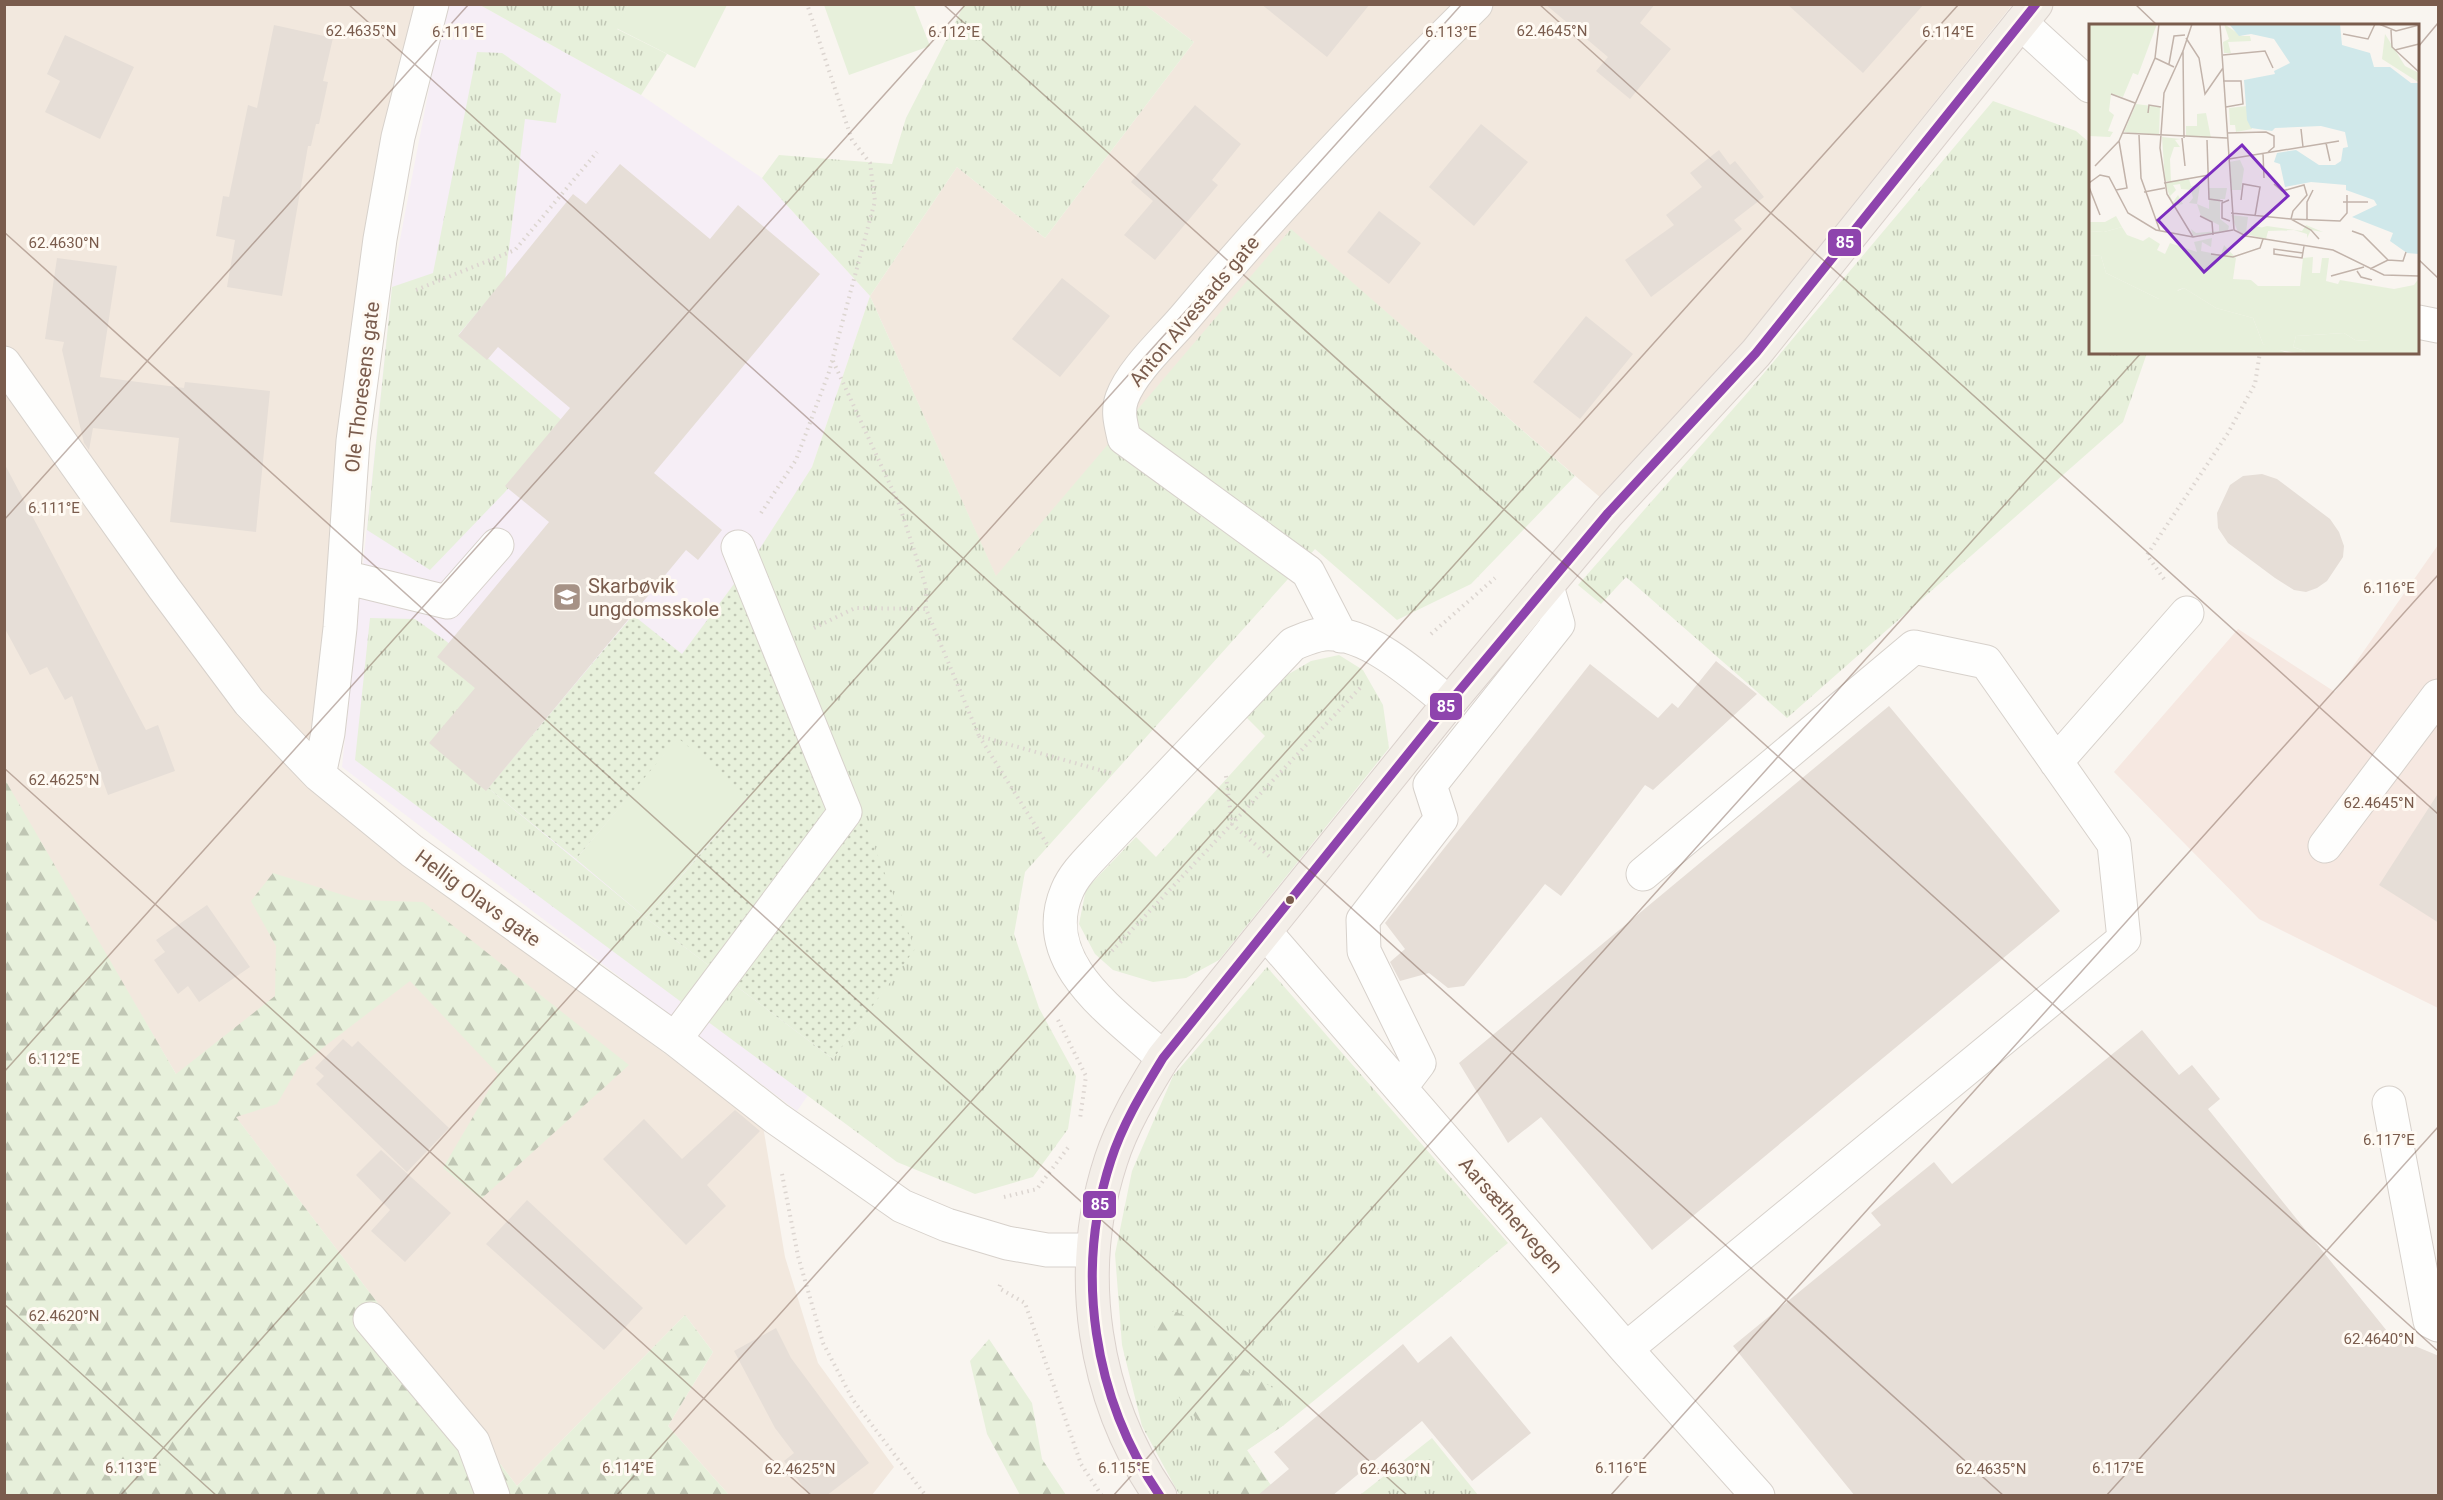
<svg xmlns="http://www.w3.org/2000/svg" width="2443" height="1500" font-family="Roboto,sans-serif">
<defs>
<pattern id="grass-tufts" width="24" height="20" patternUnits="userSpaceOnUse" patternTransform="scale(1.5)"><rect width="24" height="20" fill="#e7f0db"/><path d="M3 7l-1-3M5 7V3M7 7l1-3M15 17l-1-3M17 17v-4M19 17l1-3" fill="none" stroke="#c0c6b4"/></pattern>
<pattern id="forest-firs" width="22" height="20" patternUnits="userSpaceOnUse" patternTransform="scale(1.5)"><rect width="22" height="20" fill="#e7f0db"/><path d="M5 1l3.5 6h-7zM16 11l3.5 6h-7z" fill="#c0c6b4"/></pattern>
<pattern id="park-dots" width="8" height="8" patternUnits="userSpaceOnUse" patternTransform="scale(1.5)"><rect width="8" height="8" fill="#e7f0db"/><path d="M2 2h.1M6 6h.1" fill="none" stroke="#c0c6b4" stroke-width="1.8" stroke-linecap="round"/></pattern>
</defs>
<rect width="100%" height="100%" fill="#f9f5f0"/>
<!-- residential -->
<path fill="#f2e8de" d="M4 5H422L305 780 405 861 763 1126 785 1257 818 1363 894 1467 872 1495H729L668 1426 713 1352 685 1315 517 1486 235 1116 176 1074 4 782Z
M1145 5H2012L1742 344 1602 499 1291 230 996 577 870 296 957 167 1045 238 1194 42Z"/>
<!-- commercial -->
<path fill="#f6e8e1" d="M2438 545V1008L2259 919 2114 772 2238 629 2335 692Z"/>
<!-- education -->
<path fill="#f6eef6" d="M450 5H480L641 95 762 178 870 296 812 467 757 554 833 1059 797 1111 342 767 393 276 438 42Z"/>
<!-- grass -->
<path fill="url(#grass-tufts)" d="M480 5H628L617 29 667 54 641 95Z
M964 5H1145L1194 42 1045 238 957 167 870 296 996 576 1291 229 1575 476 1471 584 1397 620 1315 549 1025 872 1014 934 1039 1008 1076 1076 1068 1129 1033 1177 975 1194 897 1162 355 760 370 618 415 619 446 641 488 677V788L646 918 833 1059 914 949 757 553 812 467 870 296 762 178 779 155 892 164 906 118Z
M477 52 502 53 561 94 556 123 525 119 505 280 459 334 564 422 505 492 430 570 367 530 392 287 433 273Z
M1993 101 2076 131 2090 143V352L2147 353 2123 422 1787 718 1626 577 1601 604 1578 585 1748 392Z
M1339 655 1363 670 1383 705 1389 748 1219 960 1186 978 1153 982 1113 970 1095 954 1079 924 1086 889 1136 837 1156 857 1265 736 1246 717 1282 678 1311 661Z
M1267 967 1508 1243 1284 1425 1247 1450 1278 1496H1180L1142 1426 1122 1345 1115 1254 1132 1171 1173 1076Z
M1432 1438 1478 1495H1360Z"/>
<!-- forest -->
<path fill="url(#forest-firs)" d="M4 778 176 1074 275 996 276 946 251 901 273 873 359 900 423 902 629 1065 481 1199 443 1168 498 1074 410 981 299 1066 277 1104 236 1117 517 1486 685 1315 713 1352 668 1426 729 1495H5Z
M1174 1311 1206 1325 1244 1370 1279 1392 1284 1425 1246 1451 1278 1495H1223L1220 1462 1199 1422 1159 1373 1154 1324Z
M989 1339 1032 1403 1042 1459 1066 1495H1020L987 1434 970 1361Z"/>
<!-- park -->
<path fill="url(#park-dots)" d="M757 553 915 949 833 1059 646 918 748 798 678 739 576 859 488 788 633 615 682 654Z"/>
<!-- pitch -->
<path fill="#e7f0db" d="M628 5V4L727 5 695 68 616 28Z
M824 5H914L930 46 849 75Z
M678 738 748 797 646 918 576 859Z"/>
<!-- building -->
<path fill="#e6ded7" d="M1261 4H1370L1327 57Z
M1545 4H1655L1640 23 1671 49 1630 99 1596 71 1608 57Z
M1787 4H1924L1863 73Z
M274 25 333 38 323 81 328 82 319 124H316L311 146H308L282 296 227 287 235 240 216 236 223 196 229 197 248 105 257 108Z
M65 35 134 67 100 139 45 112 60 81 47 74Z
M1195 105 1241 144 1212 180 1218 185 1155 260 1124 235 1153 201 1131 182Z
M1481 124 1528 162 1474 226 1429 187Z
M1719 150 1730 165 1735 161 1764 197 1734 220 1742 229 1651 297 1625 260 1674 225 1666 215 1702 187 1690 173Z
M620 164 710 239 738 205 820 274 654 473 722 530 698 560 686 550 486 791 429 743 475 688 437 657 549 522 505 486 570 408 498 347 487 360 458 336 573 194 586 204Z
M1379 211 1421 243 1389 284 1347 252Z
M57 258 117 266 100 377 184 388 185 382 270 391 256 532 170 522 179 438 93 428 89 450 84 443 62 350 64 342 45 339Z
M1062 278 1110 316 1060 377 1012 339Z
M1586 316 1633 354 1580 419 1533 382Z
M4 463 146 730 158 725 175 771 108 795 72 696 65 700 47 667 30 675 4 627Z
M2262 474 2277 479 2330 519 2339 532 2344 546 2343 557 2327 581 2317 588 2306 592 2294 590 2275 578 2228 543 2218 528 2217 513 2230 485 2243 476Z
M1716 661 1757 694 1653 790 1645 785 1561 896 1545 884 1464 986 1448 988 1429 973 1400 981 1390 962 1405 949 1385 923 1590 664 1658 718 1672 703 1678 708Z
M1889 706 2060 911 1652 1250 1541 1117 1508 1143 1459 1063Z
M2439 792V923L2379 885Z
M207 905 250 967 199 1002 188 986 178 994 154 960 165 952 156 940Z
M2142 1030 2179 1075 2192 1065 2220 1099 2208 1109 2391 1336 2439 1356V1496H1855L1733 1346 1881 1225 1871 1213 1934 1162 1952 1184Z
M343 1039 352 1047 358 1041 449 1128 407 1172 316 1084 324 1076 315 1068Z
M735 1110 760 1131 707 1185 726 1206 686 1245 603 1159 644 1119 682 1159Z
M381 1150 451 1213 405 1262 371 1231 390 1210 356 1175Z
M527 1200 643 1308 604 1350 486 1244Z
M776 1328 791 1358 869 1463 826 1496H810L784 1461 794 1453 775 1428 734 1351Z
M1451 1336 1531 1433 1472 1481 1422 1421 1332 1496H1257L1289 1469 1274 1452 1403 1344 1418 1363Z"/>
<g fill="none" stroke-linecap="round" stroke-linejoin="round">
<!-- minor casing -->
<g stroke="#d7d1cb" stroke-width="35">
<path id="minor" d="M2021 23 2090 86
M2418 322 2438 326
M4 363 164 588 249 702 319 775 412 851 675 1039 776 1118 902 1206 947 1225 1007 1243 1047 1250H1092
M344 577 447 602 497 545
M1341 636 1308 572 1124 438C1121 424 1117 412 1122 398 1132 370 1168 338 1187 315 1277 208 1376 103 1476 4
M2056 762 2187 613
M319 775 328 733 340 628 353 441 380 239 398 137 432 4
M2325 846 2438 696
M1266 933 1626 1349 1758 1496
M675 1039 845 812 738 547
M1163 1058C1117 1015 1036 964 1067 891 1074 874 1089 860 1101 847L1293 644C1303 640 1313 635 1324 634 1368 631 1417 677 1449 703
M1400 1088 1419 1063 1364 951 1363 920 1441 819 1430 785 1558 624 1547 586
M2389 1103 2430 1321 2438 1325
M370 1319 473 1442 493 1496
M1626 1349 2124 939 2114 844 1986 662 1914 647 1643 874"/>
</g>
<!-- major casing -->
<g stroke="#dad1cc" stroke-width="35">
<path id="major" d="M1160 1496C1093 1398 1074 1273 1111 1160 1123 1123 1143 1091 1163 1058L1449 703 1608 513 1756 353 2036 4"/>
</g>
<!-- path -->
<path stroke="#dcd5d0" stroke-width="4" stroke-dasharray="1.5 4.5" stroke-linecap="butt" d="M416 290 515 250 597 152
M833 361 899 504 926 587V609
M761 513 796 460 829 372 875 201 870 163 852 140 807 4
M2164 579 2147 555 2228 433 2255 384 2260 352
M814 628 855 608 926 609 979 736 1114 774
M1431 634 1495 578
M979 736 1047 844
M1226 776 1232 824 1271 858
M1112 951 1360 688
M1058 1020 1086 1076 1080 1119
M782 1174 798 1256 823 1343 853 1400 926 1496
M1004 1197 1037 1189 1070 1145
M1000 1285 999 1288 1025 1303 1081 1464 1102 1496"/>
<!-- minor -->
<use href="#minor" stroke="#fefefd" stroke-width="33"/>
<!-- major -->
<use href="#major" stroke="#f3eee8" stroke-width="33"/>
<!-- bus-1 casing -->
<g stroke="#fffaf3" stroke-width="14">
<path id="bus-1" d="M1160 1496C1093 1398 1074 1273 1111 1160 1123 1123 1143 1091 1163 1058L1449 703 1608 513 1756 353 2036 4"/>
</g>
<!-- bus-1 -->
<use href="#bus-1" stroke="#8e44ad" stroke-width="9"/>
</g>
<!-- ticks -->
<path fill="none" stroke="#7a5c4d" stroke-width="1.5" stroke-opacity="0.45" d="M348 4 2004 1496M943 4 2438 1351M1539 4 2438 814M2135 4 2158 26M2418 47 2438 23M4 232 1408 1496M2418 259 2438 278M4 520 469 4M4 768 812 1496M4 1072 966 4M4 1304 217 1496M120 1496 1462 4M616 1496 1959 4M1113 1496 2142 352M1610 1496 2438 575M2106 1496 2438 1127"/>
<!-- icons -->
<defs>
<g id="school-square" transform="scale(1.5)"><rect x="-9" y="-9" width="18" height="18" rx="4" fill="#a69286" stroke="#fffaf3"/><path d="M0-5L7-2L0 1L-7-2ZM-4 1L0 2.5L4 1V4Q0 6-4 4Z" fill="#fff"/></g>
</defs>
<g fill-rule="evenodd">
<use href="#school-square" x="567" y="597"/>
</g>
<!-- markers -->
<circle fill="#7a5c4d" stroke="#fffaf3" stroke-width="2" cx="1290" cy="900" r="5"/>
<g text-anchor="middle" stroke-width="6" stroke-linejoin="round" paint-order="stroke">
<!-- street labels -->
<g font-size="20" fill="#7a5c4d" stroke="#fffaf3">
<text transform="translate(1194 311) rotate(-50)" y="7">Anton Alvestads gate</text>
<text transform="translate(362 387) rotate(-83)" y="7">Ole Thoresens gate</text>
<text transform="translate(478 898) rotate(36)" y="7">Hellig Olavs gate</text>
<text transform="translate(1511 1215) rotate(49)" y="7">Aarsæthervegen</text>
</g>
<!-- poi labels -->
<g font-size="20" fill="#7a5c4d" stroke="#fffaf3" text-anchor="start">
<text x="588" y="593">Skarbøvik<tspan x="588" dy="23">ungdomsskole</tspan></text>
</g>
</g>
<!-- overview -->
<g transform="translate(2089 24)">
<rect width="330" height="330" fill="#f9f5f0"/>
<path d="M135 0 153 12H161L162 17 139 18 142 29H135L134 18 140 15ZM47 80 71 83 70 111 35 108ZM117 89 122 114 97 112V102H108V90ZM73 113 92 115 86 116 91 123H85L81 135 82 157H76ZM151 136 155 145 152 166H143L140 138ZM100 155 102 162 111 161 108 180 120 185V164H138L136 175H131V195L140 202 139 207 104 212 102 205 107 209 130 207V201L112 192 108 180 100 179 104 174 102 166 92 165 91 160 84 161 87 166 81 172 84 178 89 171 94 180 84 182 76 159ZM142 191 159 193 157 208 161 209 162 202 171 203 179 207 177 215 149 208ZM27 192 33 203 15 208 0 207V198H16ZM0 231 12 232 17 249 70 275 95 264 127 284 164 294 174 320 201 330H0ZM255 309 266 316 281 317V330H215L216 327 204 323 207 312Z" fill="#e7f0db"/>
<path d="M0 0H68L49 51 44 49 34 73 22 70 20 87 25 91 19 107 24 108 21 113 0 112ZM296 10 316 42 330 49 329 58 293 35ZM158 82 163 105 147 108 146 101H141L140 84ZM217 201 234 208 222 206 218 214V210L205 206 179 207 177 212 169 213 150 205 170 209 171 204 178 202 213 207ZM33 203 38 211 54 217 60 213 71 220 68 226 76 230 81 219 108 228 105 218 123 214 122 223 113 218 112 227 132 231 135 221 147 234 144 255 162 256 169 262H211L214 234 224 233 223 249H231L233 234H240L237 257 249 260 251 256 305 265 325 261 330 254V330H281V317L266 316 255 309 207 312 204 323 216 327 215 330 182 325 174 320 164 294 127 284 95 264 89 266 83 278 70 275 17 249 12 232 0 231V207L15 208Z" fill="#e7f0db"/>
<path d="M140 0H251L253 21 281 29 285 43H301L322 59H330V230L318 229 301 217 304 209 263 193 288 181 285 176 257 166V161L222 158 196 163 191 140 185 138 188 129 207 126 230 141H246L252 137 254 124 259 123 256 108 232 102 186 104 183 107 162 104 158 96 155 56 186 50 185 47 201 39 185 15 162 10 150 12Z" fill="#d0e8ea"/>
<path fill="none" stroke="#c2b3aa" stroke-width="1.5" d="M131 0 145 206 157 212 244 226 295 251 330 252M290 0 307 7 330 1M302 6 303 23 330 48M254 10 279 15 286 0M97 14 110 34 116 70 134 44M306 26 330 20M94 27 75 69 71 124 78 170 104 213M134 31 176 27 184 44M66 34 85 43M80 40 85 12 96 11M134 57H152L154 80 137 83M22 70 46 79M59 89 60 81 72 83M212 105 214 123M34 109 138 114M138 109 177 108 185 112V123L179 128M50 111 52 154 71 207M93 114 96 142M95 114 94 27 103 0M118 116 120 175 134 177M237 119 241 137M174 129 175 154M140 135 250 117M6 142 30 117M0 159 11 151 20 153 39 189 67 206 104 213 144 206M75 159 120 151M185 160 193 167 215 161 218 171 204 187 202 195 251 197 258 189V171M0 163 11 191M27 166 38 164 30 117 66 34 70 0M55 168 76 164M140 176 133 179V194L141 197M152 176 154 160 171 163 166 192M254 178H279M142 189 202 195 222 206 230 215M111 192 123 198 124 211M218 195V178L224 166M263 207 274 211 299 236M214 229 185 225V230L213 234 215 222M122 230 144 233 171 224 174 215M281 245 299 236 314 237 317 228M268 247 272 253 283 256M242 252 275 243"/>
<path fill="#7b2cbf" fill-opacity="0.15" stroke="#7b2cbf" stroke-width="3" d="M153 121 199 172 115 248 69 196Z"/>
<rect width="330" height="330" fill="none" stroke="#7a5c4d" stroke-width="3"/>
</g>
<g font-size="15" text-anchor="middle" fill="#7a5c4d" stroke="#fffaf3" stroke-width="6" stroke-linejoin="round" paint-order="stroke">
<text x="1552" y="36">62.4645°N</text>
<text x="361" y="36">62.4635°N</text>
<text x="458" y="37">6.111°E</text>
<text x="954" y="37">6.112°E</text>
<text x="1451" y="37">6.113°E</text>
<text x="1948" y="37">6.114°E</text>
<text x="64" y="248">62.4630°N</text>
<text x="54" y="513">6.111°E</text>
<text x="2389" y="593">6.116°E</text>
<text x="64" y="785">62.4625°N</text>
<text x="2379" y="808">62.4645°N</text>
<text x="54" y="1064">6.112°E</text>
<text x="2389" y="1145">6.117°E</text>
<text x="64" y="1321">62.4620°N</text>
<text x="2379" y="1344">62.4640°N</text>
<text x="131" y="1473">6.113°E</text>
<text x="628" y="1473">6.114°E</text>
<text x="1124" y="1473">6.115°E</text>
<text x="1621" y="1473">6.116°E</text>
<text x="2118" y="1473">6.117°E</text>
<text x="800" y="1474">62.4625°N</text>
<text x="1395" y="1474">62.4630°N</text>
<text x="1991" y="1474">62.4635°N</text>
</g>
<g stroke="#fffaf3" stroke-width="2">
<rect x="1827" y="228" width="35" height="29" rx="6" fill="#8e44ad"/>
<rect x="1429" y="692" width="34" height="29" rx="6" fill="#8e44ad"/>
<rect x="1082" y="1190" width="35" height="29" rx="6" fill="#8e44ad"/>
</g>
<g font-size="16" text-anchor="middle" font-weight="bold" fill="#fff">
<text x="1845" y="248">85</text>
<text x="1446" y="712">85</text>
<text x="1100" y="1210">85</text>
</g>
<!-- border -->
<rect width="2443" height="1500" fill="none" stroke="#7a5c4d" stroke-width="12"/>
</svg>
